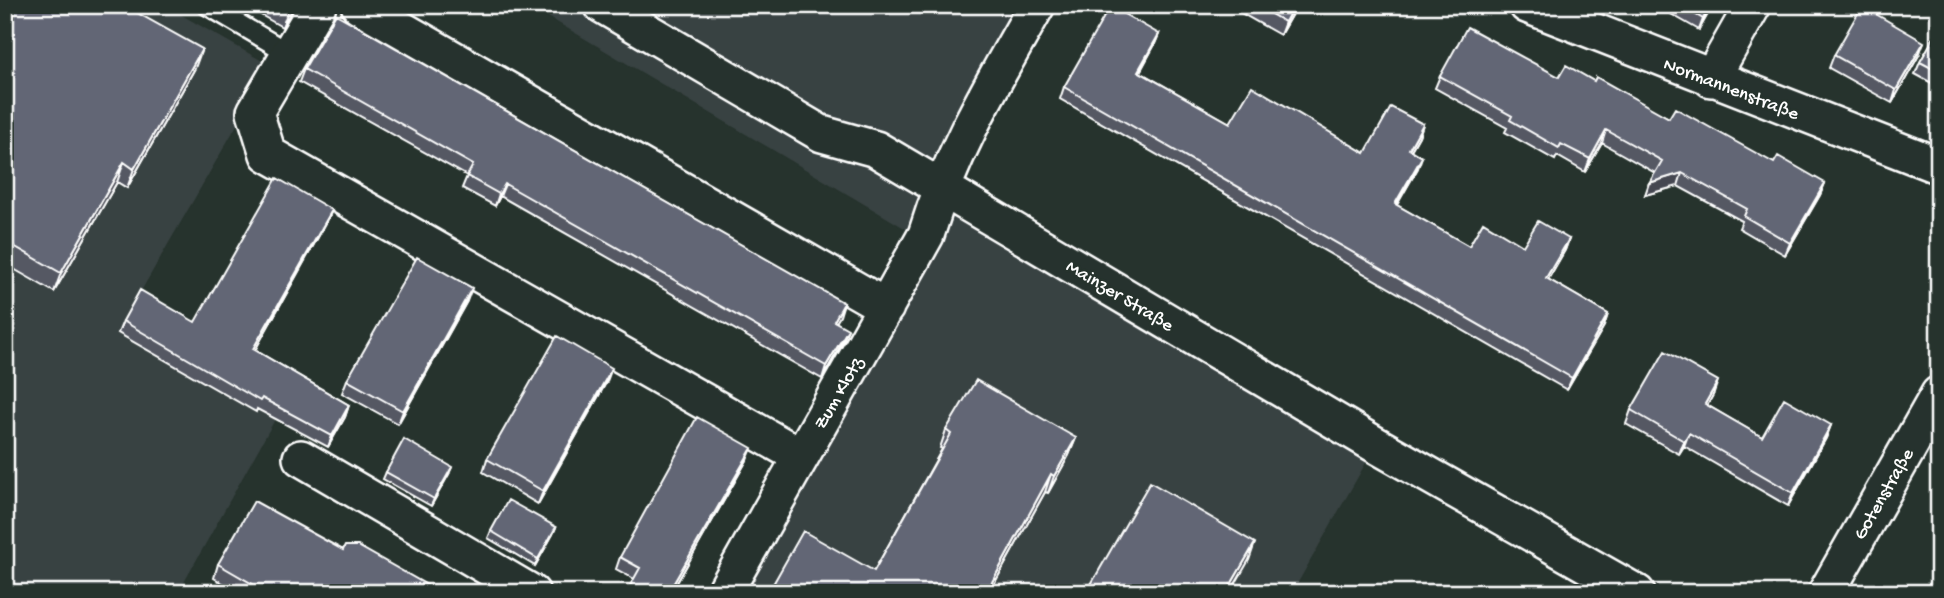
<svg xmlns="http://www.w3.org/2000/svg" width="1944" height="598" font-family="'Gochi Hand',sans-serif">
<rect width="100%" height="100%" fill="#26332d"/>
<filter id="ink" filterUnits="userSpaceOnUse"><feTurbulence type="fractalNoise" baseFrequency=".0143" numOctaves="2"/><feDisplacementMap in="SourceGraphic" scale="14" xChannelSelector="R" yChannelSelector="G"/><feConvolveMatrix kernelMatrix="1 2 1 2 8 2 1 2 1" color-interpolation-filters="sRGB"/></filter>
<g filter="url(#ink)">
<!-- built -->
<path fill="#384242" d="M5 5H164L271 66 137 298 292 389 178 593H5Z
M528 5H1037L941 187 1376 445 1292 593H713L918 236Z"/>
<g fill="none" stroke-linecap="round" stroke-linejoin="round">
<!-- lane casing -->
<g stroke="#fff" stroke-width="23">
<path id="lane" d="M207 5 290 54"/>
</g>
<!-- street casing -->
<g stroke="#fff" stroke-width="40">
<path id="street" d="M318 5 255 112 268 154 800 456
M359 5 886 307
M602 5 822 134 876 149 1376 445 1637 593
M1527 5 1939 166
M1711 79 1753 5
M301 458 532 593
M724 593 926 235C952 150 994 81 1037 5
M1826 593 1939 394"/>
</g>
<!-- lane -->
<use href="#lane" stroke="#26332d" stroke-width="18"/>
<!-- street -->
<use href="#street" stroke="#26332d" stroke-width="35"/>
</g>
<!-- wall -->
<path fill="#545864" stroke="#fff" stroke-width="2" d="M5 5 195 68 127 188 117 182 54 292 5 264Z
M243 5H295L282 27Z
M1227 5H1297L1280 35Z
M1655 5H1713L1699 30Z
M1939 30V87L1915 74 1920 62Z
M1159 34 1154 46 1140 72 1230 123 1365 153 1423 124 1419 136 1411 150 1418 168 1397 205 1469 246H1523L1569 239 1565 250 1548 279 1608 314 1604 326 1567 390 1060 99 1064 87Z
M1834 55H1919L1892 103 1829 68Z
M304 69 844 303 836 322 843 341 822 379 500 196 495 206 462 188 467 176 299 82Z
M1440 76 1559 77 1594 81 1669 118 1774 163 1825 183 1820 195 1785 255 1739 228 1742 221 1678 186 1645 195 1655 173 1602 143 1585 172 1557 156 1555 160 1505 132 1507 128 1435 88Z
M332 210 327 221 255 350 349 405 345 417 328 447 257 409 256 412 118 333 123 321 195 322Z
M467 301 398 424 342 393 347 380Z
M607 381 538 504 483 472 487 459Z
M1713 395 1707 405 1762 437 1831 425 1826 438 1788 506 1684 446 1679 454 1626 424 1631 410Z
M946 430 1076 438 1069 455 1048 493 1045 492 989 593H768L874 571 942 449 940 448Z
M747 460 671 593H626L634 579 616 569 620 557Z
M386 472 449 474 431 506 383 479Z
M556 527 553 534 535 566 488 538 491 531Z
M343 550 441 593H240L214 578 218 564Z"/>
<!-- shaded-wall -->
<path fill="#454751" stroke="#fff" stroke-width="2" d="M290 5H295L282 27 289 8Z
M1294 5H1297L1280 35 1285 22Z
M1711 5H1713L1699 30 1703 19Z
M1159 34 1154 46 1134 82 1138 71Z
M1924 42 1919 55 1892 103 1896 90Z
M202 49 195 68 127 188 134 169Z
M1423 124 1419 136 1405 161 1409 149Z
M1606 130 1602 143 1585 172 1590 159Z
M1422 157 1418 168 1390 216 1395 204Z
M124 162 117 182 54 292 61 273Z
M1682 173 1678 186 1645 195 1649 183Z
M1825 183 1820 195 1785 255 1790 243Z
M505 184 500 196 495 206 499 194Z
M332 210 327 221 249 361 253 349Z
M1569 239 1565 250 1542 290 1546 278Z
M472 288 467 301 398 424 403 411Z
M844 303 840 316 830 333 834 321Z
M1608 314 1604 326 1567 390 1572 378Z
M848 329 843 341 822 379 826 366Z
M612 368 607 381 538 504 543 491Z
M1718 381 1713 395 1701 417 1705 404Z
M349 405 345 417 328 447 332 436Z
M1831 425 1826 438 1788 506 1793 493Z
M1689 433 1684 446 1679 454 1684 441Z
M1076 438 1069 455 1048 493 1054 476Z
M752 448 747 460 671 593H668Z
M452 467 449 474 431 506 434 499Z
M1051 474 1045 492 989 593H986Z
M556 527 553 534 535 566 538 559Z
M1255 543 1249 560 1230 593H1226Z"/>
<!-- building -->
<path fill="#626674" stroke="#fff" stroke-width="2" d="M5 5H123L202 49 134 169 124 162 61 273 5 241V218L11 209 5 206Z
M1255 5H1294L1285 22Z
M1679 5H1711L1703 19Z
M1110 6 1159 34 1138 71 1230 123 1252 86 1365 153 1391 107 1423 124 1409 149 1422 157 1395 204 1469 246 1483 222 1523 246 1538 221 1569 239 1546 278 1608 314 1572 378 1064 87Z
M1862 6 1924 42 1896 90 1834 55Z
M336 14 844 303 834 321 848 329 826 366 505 184 499 194 467 176 473 165 304 69Z
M1467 27 1559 77 1566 65 1594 81 1596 77 1669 118 1675 108 1774 163 1778 156 1825 183 1790 243 1744 216 1747 209 1682 173 1649 183 1662 161 1606 130 1590 159 1561 144 1559 148 1510 120 1512 116 1440 76Z
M1938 30H1939V72L1920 62Z
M277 178 332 210 253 349 349 405 332 436 262 398 260 401 123 321 140 290 195 322Z
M417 257 472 288 403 411 347 380Z
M557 336 612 368 543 491 487 459Z
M1665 351 1718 381 1705 404 1762 437 1784 398 1831 425 1793 493 1689 433 1684 441 1631 410Z
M976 380 1076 438 1054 476 1051 474 986 593H768L803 531 874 571 951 434 946 430Z
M697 417 752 448 668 593H626L640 568 620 557Z
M404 439 452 467 434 499 386 472Z
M1150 482 1255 543 1226 593H1086Z
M508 500 556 527 538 559 491 531Z
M254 501 343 550 345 546H358L441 593H268L218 564Z"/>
</g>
<g text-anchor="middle" stroke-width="5" stroke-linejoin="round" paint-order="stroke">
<!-- street labels -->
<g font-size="19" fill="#fff" stroke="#26332d">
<text transform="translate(1732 87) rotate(21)" y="7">Normannenstraße</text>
<text transform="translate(1121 294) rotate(31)" y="7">Mainzer Straße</text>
<text transform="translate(837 392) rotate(-60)" y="7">Zum Klotz</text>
<text transform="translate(1882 493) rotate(-60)" y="7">Gotenstraße</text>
</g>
</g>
<!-- margin -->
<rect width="1944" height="598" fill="none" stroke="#26332d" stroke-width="28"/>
<rect x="14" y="14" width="1916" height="570" fill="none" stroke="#fff" stroke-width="2.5" filter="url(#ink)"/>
</svg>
